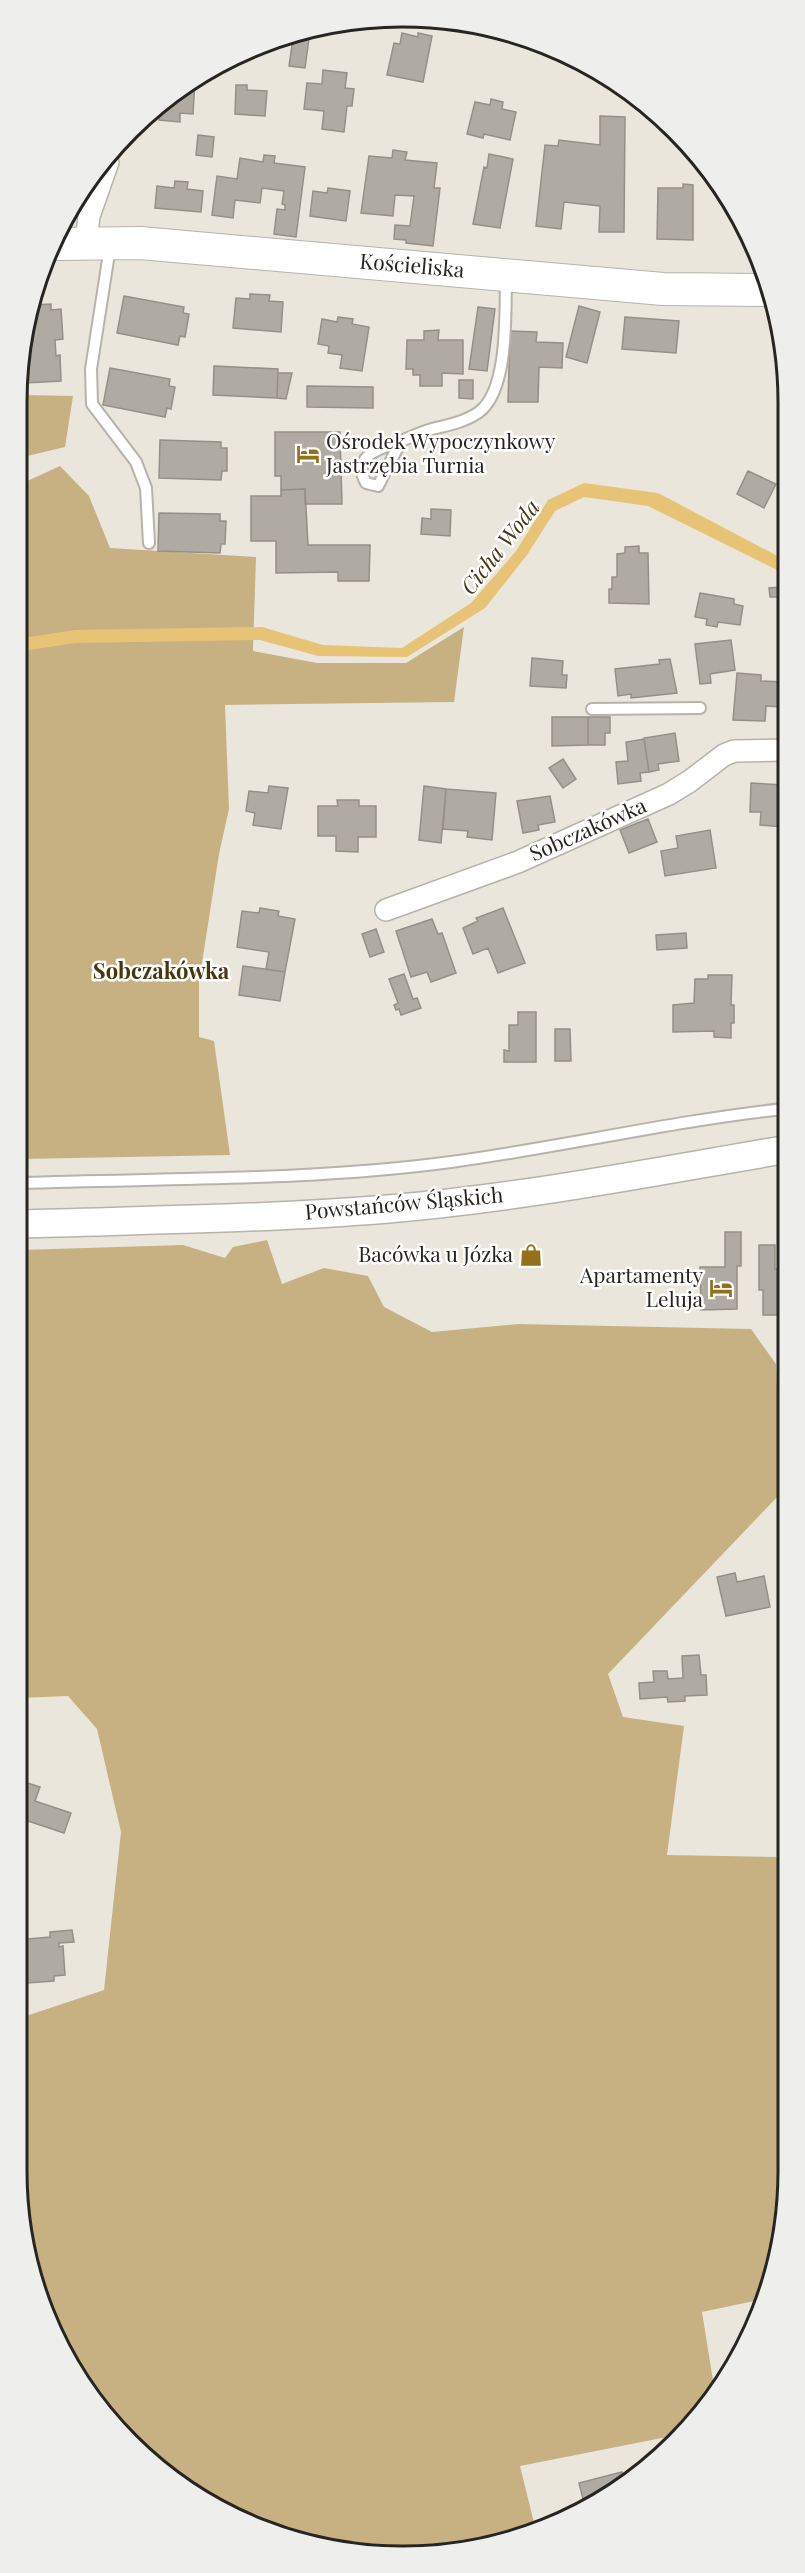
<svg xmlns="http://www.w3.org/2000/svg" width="805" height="2573" font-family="'Playfair Display',serif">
<rect width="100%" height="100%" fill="#eae6dc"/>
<!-- green -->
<path fill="#c7b183" d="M24 395 73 396 65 447 23 457Z
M60 466 89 496 110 548 256 557 253 651 317 663H406L464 627 454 702 225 705 229 809 219 854 199 982V1037L214 1041 230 1155 21 1159 23 483Z
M267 1240 282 1284 324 1268 368 1276 384 1307 432 1332 518 1324 751 1329 776 1364 781 1493 608 1674 623 1717 684 1726 667 1855 782 1857 781 2246 759 2300 702 2312 715 2393 677 2435 520 2466 535 2527 502 2543 352 2553 231 2517 113 2425 46 2318 17 2170V2019L104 1990 121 1832 97 1729 68 1696 18 1698 20 1250 183 1245 225 1258 233 1247Z"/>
<!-- water -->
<path fill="#e7c376" d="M584 483 658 493 785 560V574L648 506 584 497 555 511 527 555 485 608 407 657 318 656 260 640 75 643 23 651V638L75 630 262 627 323 645 402 648 471 603 516 551 548 500Z"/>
<!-- building -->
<path fill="#b0aba2" stroke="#959087" stroke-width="1.5" d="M310 31 305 68 289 66 293 38Z
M402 33 418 37V33L432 36 423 82 387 75 394 43 400 44Z
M323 70 347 73 345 88 354 89 352 106H347L344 132 322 129 324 111 304 109 307 83 322 84Z
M188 81H195L193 114 180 113V122L159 120 160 110Z
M236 85H247V90L267 91 265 116 235 114Z
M491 99 503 102 502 109 516 112 510 140 484 134 483 138 467 134 475 102 490 105Z
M600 116 625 117 624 232H599L600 206 564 202 561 229 536 226 545 145 558 146 559 140 600 145Z
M198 135 214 137 212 157 196 155Z
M393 150 407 152 405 160 437 163 434 188H440L433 246 406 243V240L394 239 395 225 410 226 414 196 395 195 393 216 361 213 369 156 392 158Z
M489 154 513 159 500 228 473 224 484 167 487 168Z
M264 155 275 156 274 163 305 167 296 237 274 234 277 209 285 210V205L282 204 284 191 262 188 260 203 235 200 233 218 212 215 217 176 237 179 240 158 263 162Z
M175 181 188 182 187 189 203 191 201 212 155 208 157 186 174 188Z
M683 184 693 185V240L657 239 658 188H683Z
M328 188 350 191 346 221 310 216 313 191 327 193Z
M250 294 270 295 269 301 283 302 281 332 233 328 236 298 250 299Z
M124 296 184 307 183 313 189 314 185 337 180 336 178 345 117 333Z
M51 304V310L61 309 63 339 55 340 56 356 60 355 61 381 25 383 24 360 27 359 26 323 31 311H33V305Z
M579 306 600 312 587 363 566 357Z
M478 307 495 309 487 371 469 369Z
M338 317 353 319 352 324 369 327 362 371 340 368 342 355 328 353 329 346 318 344 322 319 337 322Z
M625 317 679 321 676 353 622 349Z
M439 330 438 340H463V374L442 373V386H420V375H413V369H406L407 340H424V331Z
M510 331 537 332 536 342 563 343 562 368 539 367 538 402H508Z
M214 366 278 369 277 398 213 395Z
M110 368 170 379 169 386 175 387 171 409 167 408 165 417 103 405Z
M278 373H292L286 399 277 398Z
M459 380H473V399L459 398Z
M307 386 373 387V408L307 407Z
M275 432H340L342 504H305V489L281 490V476H275Z
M160 440 221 442V448H227V471H222L221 480 159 478Z
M748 471 776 484 764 508 737 494Z
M305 489 308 545H370L369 581H338V572L276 573V541H251V496H281V490Z
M431 509 451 510 450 536 421 534 422 518 431 519Z
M159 513 220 514V521H226L225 544H221L220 553 158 551Z
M639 546V553H648L649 604 609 603V589H612V577H617V554L625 553V547Z
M781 587V597H770L769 588Z
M700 593 734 599V604L743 606 740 625 718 622 717 627 706 625 707 619 695 617Z
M731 640 735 670 710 674 711 683 700 684 695 644Z
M532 658 563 661 562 675H567L566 688 530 686Z
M670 659 677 693 631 698V694L618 696 615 669 660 664 659 660Z
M737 673 761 675V681L784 682 783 707 766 706 765 721 733 720Z
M552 717H588V745L552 746Z
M588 717H610V733H605V745H588Z
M675 733 679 761 658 764 659 770 649 772 644 738Z
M644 739 649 772 640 773 641 781 618 784 616 762 628 761 626 742Z
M563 759 576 779 563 788 549 768Z
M751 783 784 785V827L760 825 761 812H750Z
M269 786 288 788 281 829 253 825 255 813 246 811 249 791 268 793Z
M424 786 446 789 441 843 419 840Z
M446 789 496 793 492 840 467 837 468 831 443 829Z
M550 796 555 822 538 825 539 830 523 833 517 801Z
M337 800H359V806H376V837H358V852L336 851V836H318V806H338Z
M648 819 657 842 629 853 620 830Z
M710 830 716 868 665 876 661 851 678 848 676 836Z
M260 908 279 911 278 916 295 919 285 972 266 969 269 952 237 947 242 911 259 913Z
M503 908 525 963 498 973 488 948 473 954 463 928 478 921 476 918Z
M432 919 438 934 442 933 456 973 431 982 427 972 411 977 396 931Z
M376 929 384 952 370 957 362 934Z
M686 933 687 948 657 950 656 935Z
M243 966 285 972 280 1001 239 995Z
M404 974 413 999 417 998 421 1008 401 1015 399 1009 396 1010 394 1005 398 1003 389 979Z
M708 975H732L731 1005H734V1023H731V1038L714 1037V1031L673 1032V1005L694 1003 695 979H708Z
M518 1012H536V1062H504V1050L509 1051V1025H518Z
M555 1029H570L571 1061H555Z
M725 1232H741V1266H737V1309L701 1310 700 1267H725Z
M759 1245H775V1269L783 1268V1315H763V1290H759Z
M735 1573 737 1582 764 1576 770 1607 726 1616 717 1577Z
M699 1655 701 1675H706L707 1695 685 1696V1701L668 1702 667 1697 640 1699 639 1683 654 1682 653 1671H667L668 1679 683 1678 682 1656Z
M18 1780 40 1787 35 1801 71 1813 64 1833 28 1821 18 1852Z
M72 1930 74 1942 59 1943V1947L63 1946 65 1975 54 1976V1981L27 1983 26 1967H17V1940L50 1937V1932Z
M622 2472 625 2483 584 2503 579 2483Z"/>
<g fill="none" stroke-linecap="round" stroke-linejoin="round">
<!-- service casing -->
<g stroke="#b8b3aa" stroke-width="14">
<path id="service" d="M110 247 91 369 92 404 136 462 146 488 149 543
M401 441C381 448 351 455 366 483L378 486 401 441C411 437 421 432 432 429 448 425 465 422 479 412 509 390 505 312 506 278
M592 709 700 708
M21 1183C164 1178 309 1181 451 1162 562 1147 672 1121 783 1109"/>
</g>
<!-- minor casing -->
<g stroke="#b8b3aa" stroke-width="24">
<path id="minor" d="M86 243 89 216 108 162
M386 910 518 862 669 794 690 781 724 755 734 751 784 750"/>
</g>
<!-- tertiary casing -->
<g stroke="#b8b3aa" stroke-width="30">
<path id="tertiary" d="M20 1224C143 1220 266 1219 388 1209 521 1198 652 1172 783 1150"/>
</g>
<!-- secondary casing -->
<g stroke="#b8b3aa" stroke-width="34">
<path id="secondary" d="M58 244 140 243 663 289 766 290"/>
</g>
<!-- service -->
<use href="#service" stroke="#fff" stroke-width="10"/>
<!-- minor -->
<use href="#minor" stroke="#fff" stroke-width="21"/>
<!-- tertiary -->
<use href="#tertiary" stroke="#fff" stroke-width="27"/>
<!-- secondary -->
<use href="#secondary" stroke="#fff" stroke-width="32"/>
</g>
<!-- icons -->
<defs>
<g id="hotel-bare" transform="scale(1.8)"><path d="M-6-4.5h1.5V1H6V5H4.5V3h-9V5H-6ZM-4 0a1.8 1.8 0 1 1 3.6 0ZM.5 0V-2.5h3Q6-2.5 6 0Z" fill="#947119" stroke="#fff" stroke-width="2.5" paint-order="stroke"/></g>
<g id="shop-bare" transform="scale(1.8)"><path d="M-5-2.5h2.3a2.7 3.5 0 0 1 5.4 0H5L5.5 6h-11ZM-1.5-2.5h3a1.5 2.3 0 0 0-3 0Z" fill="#947119" stroke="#fff" stroke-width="2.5" paint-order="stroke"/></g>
</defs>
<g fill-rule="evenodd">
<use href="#hotel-bare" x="308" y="454"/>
<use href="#shop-bare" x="531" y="1255"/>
<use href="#hotel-bare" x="721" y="1288"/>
</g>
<g text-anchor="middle" stroke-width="5" stroke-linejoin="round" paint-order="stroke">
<!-- street labels -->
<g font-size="21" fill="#272521" stroke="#fff">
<text transform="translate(412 266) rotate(5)" y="7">Kościeliska</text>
<text transform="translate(588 830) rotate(-24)" y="7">Sobczakówka</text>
<text transform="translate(404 1204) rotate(-5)" y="7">Powstańców Śląskich</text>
</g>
<!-- poi labels -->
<g font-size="21" fill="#272521" stroke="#fff" text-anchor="end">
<text x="326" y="449" text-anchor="start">Ośrodek Wypoczynkowy<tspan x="326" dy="24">Jastrzębia Turnia</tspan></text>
<text x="513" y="1262">Bacówka u Józka</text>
<text x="703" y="1283">Apartamenty<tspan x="703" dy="24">Leluja</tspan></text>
</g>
<!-- water labels -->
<g font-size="22" font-style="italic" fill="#463715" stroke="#fff">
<text transform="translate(500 547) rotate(-52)" y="8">Cicha Woda</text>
</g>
<!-- neighbourhood labels -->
<g font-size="22" font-weight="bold" fill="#47360e" stroke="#fff">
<text x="161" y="979">Sobczakówka</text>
</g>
</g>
<!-- crop -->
<path d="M0 0H805V2573H0ZM402 27H403A375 375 0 0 1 778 402V2171A375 375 0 0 1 403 2546H402A375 375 0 0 1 27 2171V402A375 375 0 0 1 402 27Z" fill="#eeeeed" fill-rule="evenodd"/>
<path fill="none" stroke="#272521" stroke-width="3" d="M402 27H403A375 375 0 0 1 778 402V2171A375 375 0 0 1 403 2546H402A375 375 0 0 1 27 2171V402A375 375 0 0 1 402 27Z"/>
</svg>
